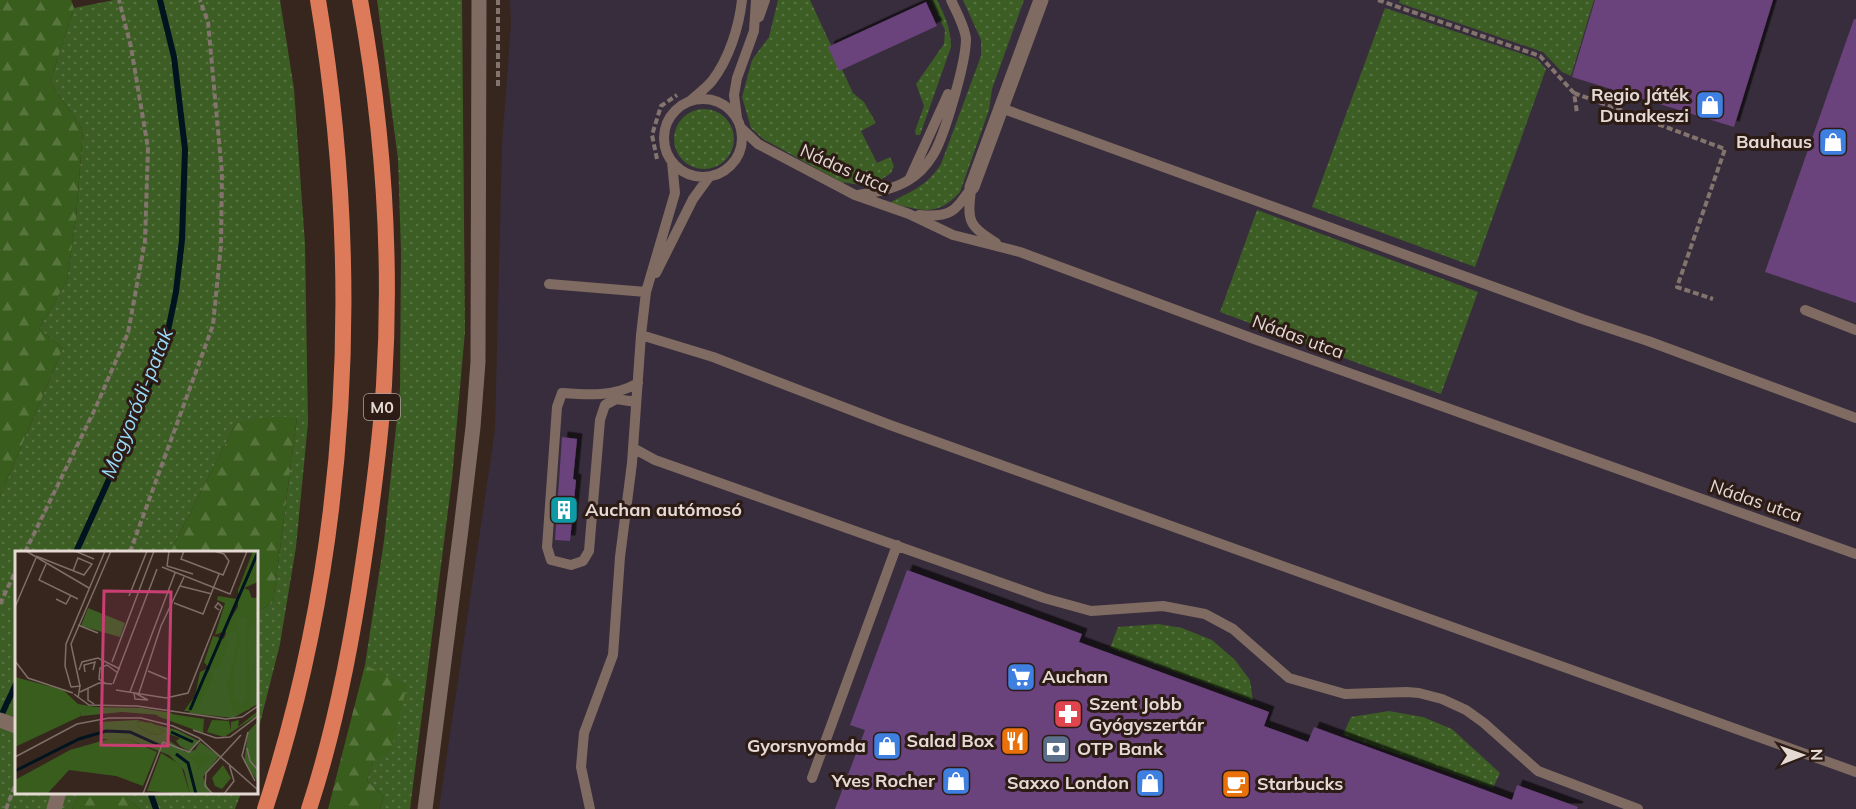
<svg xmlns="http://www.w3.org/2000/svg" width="1856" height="809" font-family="Mulish,sans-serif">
<defs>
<pattern id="green-dots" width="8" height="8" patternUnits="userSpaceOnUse" patternTransform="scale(1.5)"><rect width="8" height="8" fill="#3c5d24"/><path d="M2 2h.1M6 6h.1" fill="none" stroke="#587443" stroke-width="1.8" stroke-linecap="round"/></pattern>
<pattern id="forest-firs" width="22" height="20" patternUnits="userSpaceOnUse" patternTransform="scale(1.5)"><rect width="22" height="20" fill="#395d1c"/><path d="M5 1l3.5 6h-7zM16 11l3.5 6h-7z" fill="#56743c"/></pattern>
<filter id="shadow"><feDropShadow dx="5.5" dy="-5.5" stdDeviation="0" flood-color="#0009"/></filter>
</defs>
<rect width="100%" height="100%" fill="#37261e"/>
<!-- commercial -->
<path fill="#382d3c" d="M510 0H1856V809H439L495 430 502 145 511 24Z"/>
<!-- green -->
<path fill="url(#green-dots)" d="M114 0H280L294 89 305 244 308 423 296 547 280 644 257 735V612L273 603 297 417 236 423 170 552H16V792L79 793 72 809H0V497L63 348 39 329 67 281 76 218 83 130 50 82 74 8Z
M377 0H462L465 331 452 479 410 809H380L384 796 367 781 373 762 365 665 384 541 400 389 401 251 398 159Z
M778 0H810L853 93 864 102 876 123 861 131 877 163 890 157 894 166 891 173 882 179 860 185 841 182 763 139 751 128 742 97 752 60 769 37Z
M931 0H937C945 16 951 29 951 47L920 135H916L915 131 924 106 916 84 944 44 945 30Z
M963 0H1024L992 89 989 110 960 192C936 219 920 209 889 203 912 191 927 186 941 164L981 56V40Z
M1400 0H1594L1571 76 1562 72 1543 52 1399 3Z
M1385 8 1537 59 1546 69 1475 267 1312 207Z
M674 139a30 30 0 1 1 60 0a30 30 0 1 1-60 0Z
M1257 210 1478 292 1441 394 1220 312Z
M1158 624 1182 628 1212 640 1235 660 1250 680 1253 701 1110 648 1118 627Z
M1389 711 1423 717 1452 729 1500 773 1493 788 1343 735 1351 717Z
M121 793H241L235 809H140Z"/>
<!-- forest -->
<path fill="url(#forest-firs)" d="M0 0H71L74 8 50 82 83 130 76 218 67 281 39 329 63 348 0 497Z
M272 417H297L273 603 257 612 256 552H170L236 423Z
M365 665 407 685 391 751 373 762 367 781 384 796 380 809H328Z
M79 792 121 793 140 809H72Z"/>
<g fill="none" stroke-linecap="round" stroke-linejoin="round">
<!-- stream -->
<path stroke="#00141f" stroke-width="6" d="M76 552 131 431 165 345 176 292 182 240 185 149 174 57 160 0
M0 718 16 684
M150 792 156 809"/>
</g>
<!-- building -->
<path fill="#6a427c" filter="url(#shadow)" d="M1595 0H1773L1734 127 1572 77Z
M926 2 937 26 839 71 828 47Z
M1854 19H1856V303L1765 272Z
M562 437 577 439 573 479 576 480 570 541 555 540Z
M907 570 1082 634 1079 642 1269 712 1264 726 1308 742 1314 727 1512 800 1517 785 1578 807 1577 809H835L865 730 850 725Z"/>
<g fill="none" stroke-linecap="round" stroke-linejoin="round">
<!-- path -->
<path stroke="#83746d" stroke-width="4" stroke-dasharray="6 3" stroke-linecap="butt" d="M1378 0 1540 56 1574 93 1577 113
M498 86V0
M1574 93 1725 149 1677 287 1713 299
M657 159 652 135 661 106 677 95
M25 552 95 409 128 333 145 241 148 148 131 47 119 0
M130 552 213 325 221 245 222 173 208 22 200 0
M0 604 16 570
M6 809 16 783"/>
<!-- service -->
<path stroke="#7f6b62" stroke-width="10" d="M759 17 765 0
M664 138a39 39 0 1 1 78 0a39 39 0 1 1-78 0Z
M690 101C697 95 706 88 712 81 729 59 739 27 742 0
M1001 108 1582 319 1648 341 1856 418
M737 118 734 95 737 78 754 31 756 0
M741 128 758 144 855 195 909 214 953 235 1020 252 1254 339 1856 554
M910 178 948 94
M971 190C967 223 969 225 996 243
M858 195C875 192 892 190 907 181 918 175 927 165 933 155 945 135 966 62 966 39 965 27 956 11 951 0
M919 215C951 218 954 212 972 187
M656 273 693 199 709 177
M549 284 646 292
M1805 310 1856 330
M641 335 713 357 890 425 1856 772
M636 402 616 399 605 405 600 420 589 551 583 561 571 565 551 560 547 547 557 407 562 393C588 395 614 397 638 383
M633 448 655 460 1044 598 1091 611 1163 606 1205 614 1233 629 1289 678 1345 694 1406 692 1419 693 1442 699 1466 710 1484 723 1538 771 1638 809
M812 778 897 545
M590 809 581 767 584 733 613 655 620 557 632 463 641 335 646 292 675 193 672 162"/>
<!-- minor -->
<path stroke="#7f6b62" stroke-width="15" d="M972 187 1041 0
M0 720 16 726
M54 809 59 792
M425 809 461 529 473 427 478 362 479 0"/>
<!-- trunk -->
<path stroke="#dc7a5a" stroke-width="16" d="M265 809C350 549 363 269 318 0
M309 809C335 730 351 647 363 565 372 505 380 445 384 385 392 257 383 126 360 0"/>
</g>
<!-- icons -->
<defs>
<g id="shop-square" transform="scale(1.5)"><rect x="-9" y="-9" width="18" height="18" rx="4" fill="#3f7fe0" stroke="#2c1c15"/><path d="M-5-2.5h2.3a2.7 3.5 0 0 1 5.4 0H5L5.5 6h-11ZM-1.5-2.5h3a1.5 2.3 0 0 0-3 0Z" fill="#fff"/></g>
<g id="building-square" transform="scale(1.5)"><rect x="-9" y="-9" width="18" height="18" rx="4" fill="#0f9aa8" stroke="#2c1c15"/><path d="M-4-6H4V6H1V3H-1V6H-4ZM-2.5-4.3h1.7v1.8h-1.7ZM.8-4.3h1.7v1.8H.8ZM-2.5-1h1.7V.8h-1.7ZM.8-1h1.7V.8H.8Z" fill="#fff"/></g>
<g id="supermarket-square" transform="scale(1.5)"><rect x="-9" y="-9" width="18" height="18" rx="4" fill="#3f7fe0" stroke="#2c1c15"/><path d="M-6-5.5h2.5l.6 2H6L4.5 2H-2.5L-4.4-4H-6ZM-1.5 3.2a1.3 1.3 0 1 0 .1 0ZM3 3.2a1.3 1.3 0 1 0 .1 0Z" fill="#fff"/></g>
<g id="pharmacy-square" transform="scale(1.5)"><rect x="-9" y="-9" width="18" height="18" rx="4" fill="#e0444e" stroke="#2c1c15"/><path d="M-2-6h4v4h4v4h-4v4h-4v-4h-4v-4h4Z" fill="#fff"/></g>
<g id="restaurant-square" transform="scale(1.5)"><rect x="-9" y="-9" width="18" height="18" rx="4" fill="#e8710a" stroke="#2c1c15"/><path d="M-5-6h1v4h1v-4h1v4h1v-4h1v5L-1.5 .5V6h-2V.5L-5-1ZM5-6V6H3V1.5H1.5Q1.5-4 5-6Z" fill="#fff"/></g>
<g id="bank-square" transform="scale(1.5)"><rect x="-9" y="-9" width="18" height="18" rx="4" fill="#5c6f8a" stroke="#2c1c15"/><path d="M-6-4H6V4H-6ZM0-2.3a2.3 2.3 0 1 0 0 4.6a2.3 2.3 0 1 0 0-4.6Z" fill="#fff"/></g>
<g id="cafe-square" transform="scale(1.5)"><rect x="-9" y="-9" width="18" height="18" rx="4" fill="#e8710a" stroke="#2c1c15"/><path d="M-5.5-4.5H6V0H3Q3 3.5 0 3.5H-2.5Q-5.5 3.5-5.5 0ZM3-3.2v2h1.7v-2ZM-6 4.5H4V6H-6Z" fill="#fff"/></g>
</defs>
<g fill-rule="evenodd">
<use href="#shop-square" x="1710" y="105"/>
<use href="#shop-square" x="1833" y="142"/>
<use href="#building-square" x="564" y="510"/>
<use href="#supermarket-square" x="1021" y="677"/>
<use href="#pharmacy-square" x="1068" y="714"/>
<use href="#restaurant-square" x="1015" y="741"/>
<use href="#shop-square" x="887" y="746"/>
<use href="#bank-square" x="1056" y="749"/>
<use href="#shop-square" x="956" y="781"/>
<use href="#shop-square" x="1150" y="783"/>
<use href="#cafe-square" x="1236" y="784"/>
</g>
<g text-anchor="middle" stroke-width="6" stroke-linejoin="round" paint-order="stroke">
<!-- shield labels -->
<rect fill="#2c1c15" stroke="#aea09b" stroke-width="1.5" x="364" y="394" width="36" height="26" rx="4.5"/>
<g font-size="16" font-weight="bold" fill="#e5d9d4">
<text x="382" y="413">M0</text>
</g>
<!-- poi labels -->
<g font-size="18" font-weight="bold" fill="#e5d9d4" stroke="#2c1c15" text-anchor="end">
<text x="1689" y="101">Regio Játék<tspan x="1689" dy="21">Dunakeszi</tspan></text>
<text x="1812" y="148">Bauhaus</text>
<text x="585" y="516" text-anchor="start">Auchan autómosó</text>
<text x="1042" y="683" text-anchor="start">Auchan</text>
<text x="1089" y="710" text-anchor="start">Szent Jobb<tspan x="1089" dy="21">Gyógyszertár</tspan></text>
<text x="994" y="747">Salad Box</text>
<text x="866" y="752">Gyorsnyomda</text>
<text x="1077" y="755" text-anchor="start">OTP Bank</text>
<text x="935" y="787">Yves Rocher</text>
<text x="1129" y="789">Saxxo London</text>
<text x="1257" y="790" text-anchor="start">Starbucks</text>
</g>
<!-- street labels -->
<g font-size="18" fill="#e5d9d4" stroke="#2c1c15">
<text transform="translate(845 169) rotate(24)" y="6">Nádas utca</text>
<text transform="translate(1298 337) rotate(20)" y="6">Nádas utca</text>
<text transform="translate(1756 501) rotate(19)" y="6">Nádas utca</text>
</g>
<!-- water labels -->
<g font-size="20" font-style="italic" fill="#97d9f8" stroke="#2c1c15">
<text transform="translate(137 403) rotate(-68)" y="7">Mogyoródi-patak</text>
</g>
</g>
<!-- overview -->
<g transform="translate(15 551)">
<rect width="243" height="243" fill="#37261e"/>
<path d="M234 46 243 48V153L218 167 174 162 216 72ZM73 57 110 72 105 86 66 75ZM80 156 126 157 157 162V165L107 161 66 165 65 161H80ZM122 169 162 179 184 190 174 200 165 195 161 190 165 187 154 183 152 188 170 201 180 199 185 191 204 205 188 226 196 243H175L169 219 154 204 115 189 87 188 84 171ZM122 170 136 172 149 180 143 184 134 182 122 175ZM243 170V231L229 211 233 181Z" fill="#3c5d24" fill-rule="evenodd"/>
<path d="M238 0H243V31L229 37 234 39 237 48 243 46V76L236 73 233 87 235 158 223 163 219 161 212 137 223 87 220 78 212 84 209 78 223 56V39ZM233 66 228 154 226 155 219 145 225 91 222 74ZM203 45 222 48 207 81 200 84 210 52 202 49ZM198 85 213 89 205 117 193 116 189 111ZM191 118 199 125 181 160H169L180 145 185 121ZM0 126 48 139 63 153 80 156V161H65L66 165 0 196ZM243 160V164L209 186 192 181 197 169 214 170 216 180V171L224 169 223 176ZM144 161 189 168 188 182 142 165ZM121 170 137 172 149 180 144 184 134 182 122 175ZM97 187 115 189 142 201 128 235 101 225 54 219 32 243H0V229L55 199ZM185 201 197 206 182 220 183 214 176 206ZM146 202 166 214 175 243 132 240ZM208 214 216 227 207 238 200 235 197 227Z" fill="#395d1c" fill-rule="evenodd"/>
<path d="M231 65 232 146 226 155 219 145 218 125 225 91 222 74 224 67Z" fill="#3c5d24"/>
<path fill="none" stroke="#00141f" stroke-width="3" d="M175 159 243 1M156 181 178 191M161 203 173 212 181 243M0 220 64 188 91 180 115 181 146 195"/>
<path fill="none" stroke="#7d6e67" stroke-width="1.5" d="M11 0 74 37M60 0 79 8M154 0 152 15 178 23M169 0 166 8 208 24 214 10 209 3 199 0M21 5 69 24 77 13 63 7 58 20M31 13 24 29 63 48M147 16 215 43 232 0M165 35 197 43M114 45 132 0M41 48 51 53 56 44M159 52 188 63 204 23M0 56 21 7M63 74 83 82M0 110 13 127 58 142M97 111 139 0M64 119 67 111 83 107 105 118M133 120 152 128M70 121 69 114 80 111 78 119M90 132 84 128 85 117 92 114 103 122M98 133 142 18M65 135 56 93 96 0M56 136 50 115 51 93 90 0M56 136 65 135 63 147M73 138V149L79 153M101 139 151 147 173 142 207 56 203 52 200 56 204 59M65 141 84 132 97 133M115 141 160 22M119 142 120 148 133 149 120 142M124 142 146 75 169 26M59 143 74 154 122 155 211 168 227 166 243 155M178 179 201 187 215 186 243 165M233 181 227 205 240 230M232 197 235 210 243 219M0 206 62 173 94 167H126L158 175 184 187 243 239M128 243 148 191 174 201 185 189M198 243 190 235 191 222 226 184M209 243 219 230 214 213"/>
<path fill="#c93f73" fill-opacity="0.15" stroke="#c93f73" stroke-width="3" d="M89 40 156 41 153 195 86 194Z"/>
<rect width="243" height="243" fill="none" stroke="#e5d9d4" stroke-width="3"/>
</g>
<!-- north arrow -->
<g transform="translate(1802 755) rotate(89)" stroke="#2c1c15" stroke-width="4.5" paint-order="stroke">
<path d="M0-4.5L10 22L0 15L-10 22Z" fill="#e5d9d4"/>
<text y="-9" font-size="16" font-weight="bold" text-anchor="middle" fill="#e5d9d4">N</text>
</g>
</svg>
